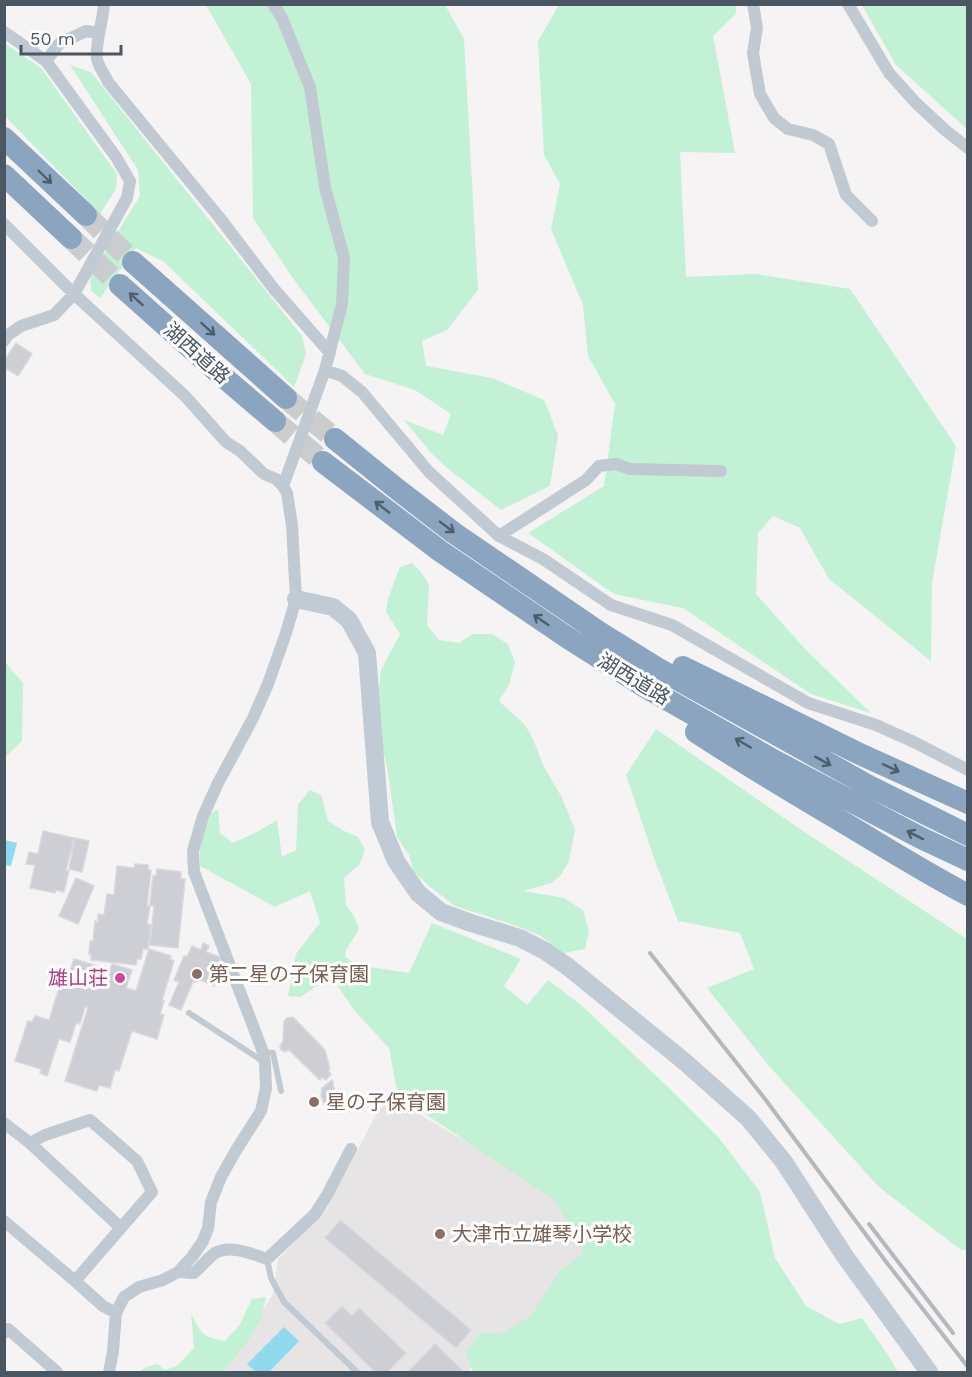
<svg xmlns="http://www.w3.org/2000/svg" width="972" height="1377" font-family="'Work Sans','Noto Sans JP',sans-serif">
<rect width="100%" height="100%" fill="#f5f3f3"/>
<!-- education -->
<path fill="#e6e4e5" d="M387 1095 561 1198 589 1261 499 1350 491 1346 467 1372H224L273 1294 278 1259 327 1208 376 1115 384 1105Z"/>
<!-- green -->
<path fill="#c3f1d5" d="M206 5H445L464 39 478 290 447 330 422 341 426 366 492 378 544 400 558 435 550 486 501 510 446 467 432 454 404 420 443 435 451 414 415 390 365 374 292 277 253 218 251 84Z
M559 5H736V14L713 36 735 153 680 152 686 277 755 274 850 289 956 446 932 583 931 661 829 579 800 528 773 516 758 533 756 594 806 650 871 713 811 694 683 608 614 594 528 533 604 486 615 404 588 356 583 305 551 229 560 184 544 155 538 41Z
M862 5H967V129L896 65Z
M4 43 41 68 117 174 116 189 100 214 5 116Z
M70 65 91 72 302 336 306 354 294 387 164 262 136 248 100 298 91 291 90 277 140 196 138 170Z
M412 563 420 571 429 584 427 625 439 640 459 643 472 634H492L508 644 515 663 509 685 499 701 525 725 533 739 543 765 561 796 575 829 569 861 560 876 551 883 524 891 564 898 583 910 589 931 585 949 564 953 539 935 514 925 455 906 429 886 414 872 409 855 397 837 388 772 382 744 378 697 381 670 400 634 386 612 388 599 400 567Z
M4 661 23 683 22 741 5 757Z
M656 729 800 829 967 939V1250H961L879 1187 769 1066 707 988 754 969 740 933 678 921 655 861 626 775Z
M310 790 321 795 328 821 344 831 358 837 365 850 359 865 344 878 346 905 354 916 359 929 346 950 345 957 358 965 409 973 432 923 521 959 504 986 527 1005 548 980 581 1005 668 1087 719 1138 760 1192 775 1258 806 1306 839 1324 862 1318 886 1352 898 1372H473L466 1353 480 1333H503L531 1316 559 1272 583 1253 555 1200 398 1096 389 1048 354 1010 337 985 317 986 300 997 288 996 296 954 320 923 310 891 275 907 200 866V844L207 816 218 809 220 833 233 843 259 831 277 820 282 857 296 850 298 805Z
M266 1297 261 1318 248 1341 223 1372H139L146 1367 157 1364 165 1370 177 1366 194 1348 191 1314C202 1334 202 1337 225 1341L239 1326 252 1299Z"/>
<!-- water -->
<path fill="#90daee" d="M5 840 17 843 11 866 5 865Z
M284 1327 299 1341 269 1372H256L247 1364Z"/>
<!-- building -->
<path fill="#cdcfd5" stroke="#d7d9de" stroke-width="1.5" d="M16 343 32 354 18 376 4 367V361Z
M43 831 74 838 66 870 69 871 64 892 56 890 55 893 30 888 35 865 26 864 29 852 38 854Z
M75 838 89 841 82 872 69 869Z
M135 864 148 865V870H151L147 906H150L147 924 151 925 148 949H143L141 959H137L136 965 91 960V954H89L90 941H93L95 921 98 922V914L104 915 107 894 114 895 117 866 134 868Z
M157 869 181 872V879H185L178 948 150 945 154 906 150 905 153 876H156Z
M76 878 94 886 78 924 59 916Z
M203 943 209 946 206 952 220 957 221 969 214 986 201 980 193 982 181 1010 169 1005 179 982 174 980 184 956 187 957 192 946 201 950Z
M149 949 171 956 170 959 174 961 162 1000 164 1001 160 1014 164 1015 157 1039 132 1031 119 1071 115 1070 110 1088 99 1085 97 1091 65 1081 88 1008 85 1007 80 1024 76 1023 70 1042 59 1039 47 1076 40 1073 41 1069 15 1061 28 1021 32 1022 35 1016 49 1020 63 976 68 978 74 959 101 967 97 979 107 981 112 964 132 970 126 988 136 991Z
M293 1017 325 1050 330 1069 328 1071 331 1074 326 1080 322 1077 320 1080 289 1050 285 1052 281 1050 280 1046 283 1042 284 1021 287 1018Z
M332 1080 336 1097 335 1106 326 1109 321 1096 322 1088Z
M340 1220 471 1330 456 1348 325 1238Z
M342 1306 352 1316 359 1308 406 1353 387 1372H375L325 1323Z
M435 1344 462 1370 460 1372H408Z"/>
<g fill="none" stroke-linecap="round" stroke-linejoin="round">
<!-- highway-tunnel -->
<path stroke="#caccce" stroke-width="22" stroke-dasharray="22 11" stroke-linecap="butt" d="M86 215 133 262
M71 238 120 285
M286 398 335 439
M275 421 323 462"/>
<!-- lane -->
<path stroke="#c1cad2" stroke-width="6" d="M189 1013 264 1062
M263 1052 273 1053 281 1091
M267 1259 271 1278 284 1302 357 1372"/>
<!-- street -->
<path stroke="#c1cad2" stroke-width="12" d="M104 4C103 22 95 42 97 59 98 66 105 75 108 82L219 217 274 289 330 353
M273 4 282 18 310 87 325 187 344 258 342 304 325 370 283 486
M753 4 757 28 753 53 760 94 774 118 788 129 813 135 829 144 846 195 872 221
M848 4 889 73 916 103 945 130 968 148
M4 32 46 61 116 157 130 181 127 198 74 294 54 315 21 326 8 335 4 341
M46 61 59 44 86 31 99 33
M4 224 74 294 185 396 226 442 240 451 264 474 276 479 283 486 287 493 292 525 296 599 286 633 268 684 253 718 218 783 203 816 193 851 194 872 263 1052 265 1063 266 1088 261 1111 235 1152 221 1177 211 1202 208 1228 203 1241 192 1257 178 1272 163 1280 139 1287 124 1297 116 1313 113 1351 109 1372
M325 370 342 376 362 392 429 472 499 536 543 559 611 605 672 625 808 703 876 725 916 743 968 770
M499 536 586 480 599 466 616 464 630 469 721 471
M4 1123 30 1143 45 1135 90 1120 137 1161 152 1192 75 1281 4 1221
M30 1143 121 1228
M178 1272 194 1273C201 1267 208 1258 215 1253 230 1244 252 1254 267 1259L315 1214 327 1195 351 1149
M75 1281 103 1306 116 1313
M4 1333 8 1329 57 1372"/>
<!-- secondary -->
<path stroke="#c1cbd6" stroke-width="18" d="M296 599 333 607 349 620 367 653 380 822 396 861 418 893 441 912 471 923 520 938 545 951 567 966 685 1062 748 1118 784 1162 844 1255 929 1372"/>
<!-- highway -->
<path stroke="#8ba5c1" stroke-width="22" d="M4 138 86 215
M4 175 71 238
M133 262 286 398
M120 285 221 375 275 421
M335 439 397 489 454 533 599 632 657 668 869 786 968 835
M323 462 440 551 565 636 645 687 775 761 921 838 968 860
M683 667 862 755 968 803
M696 732C743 763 792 792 841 821 883 846 924 872 968 895"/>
<!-- rail -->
<path stroke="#b5b8bd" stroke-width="4" d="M650 953 765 1099 887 1263 968 1367
M869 1224 953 1333"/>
</g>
<!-- one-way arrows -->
<defs><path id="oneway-shaft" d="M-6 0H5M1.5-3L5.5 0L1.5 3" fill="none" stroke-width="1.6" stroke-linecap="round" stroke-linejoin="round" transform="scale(1.5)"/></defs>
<g stroke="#505e6b">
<use href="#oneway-shaft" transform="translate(45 177) rotate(44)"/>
<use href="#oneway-shaft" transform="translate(136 299) rotate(-138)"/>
<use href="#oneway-shaft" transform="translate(208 329) rotate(42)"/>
<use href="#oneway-shaft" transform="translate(382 507) rotate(-142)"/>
<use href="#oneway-shaft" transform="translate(447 527) rotate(37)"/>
<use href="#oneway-shaft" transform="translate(541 620) rotate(-146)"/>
<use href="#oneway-shaft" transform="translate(743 743) rotate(-150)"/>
<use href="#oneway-shaft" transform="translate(823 761) rotate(29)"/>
<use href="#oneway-shaft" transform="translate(891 768) rotate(25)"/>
<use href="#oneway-shaft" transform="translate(915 835) rotate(-153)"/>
</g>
<!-- markers -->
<g fill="#8d6e63" stroke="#fff" stroke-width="2">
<circle cx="197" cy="974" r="6"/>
<circle cx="314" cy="1102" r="6"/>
<circle cx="440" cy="1234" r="6"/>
</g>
<circle fill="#d1479c" stroke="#fff" stroke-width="2" cx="120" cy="978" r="6"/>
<g text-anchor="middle" stroke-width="6" stroke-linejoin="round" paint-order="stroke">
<!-- street labels -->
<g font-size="20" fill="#4a5661" stroke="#fff">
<text transform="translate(197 353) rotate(42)" y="7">湖西道路</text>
<text transform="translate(634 679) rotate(31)" y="7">湖西道路</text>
</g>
<!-- education labels -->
<g font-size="20" fill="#785e54" stroke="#fff" text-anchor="start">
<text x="209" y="981">第二星の子保育園</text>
<text x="326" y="1109">星の子保育園</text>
<text x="452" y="1241">大津市立雄琴小学校</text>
</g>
<!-- hotel labels -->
<g font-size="20" fill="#b23c85" stroke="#fff" text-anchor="end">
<text x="108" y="985">雄山荘</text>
</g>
</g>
<!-- border -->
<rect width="972" height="1377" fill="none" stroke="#4a5661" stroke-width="12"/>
<!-- scale -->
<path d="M21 45v9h100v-9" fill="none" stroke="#4a5661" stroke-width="3"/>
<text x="30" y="45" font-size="18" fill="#4a5661" stroke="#ffffff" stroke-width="4.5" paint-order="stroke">50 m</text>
</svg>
